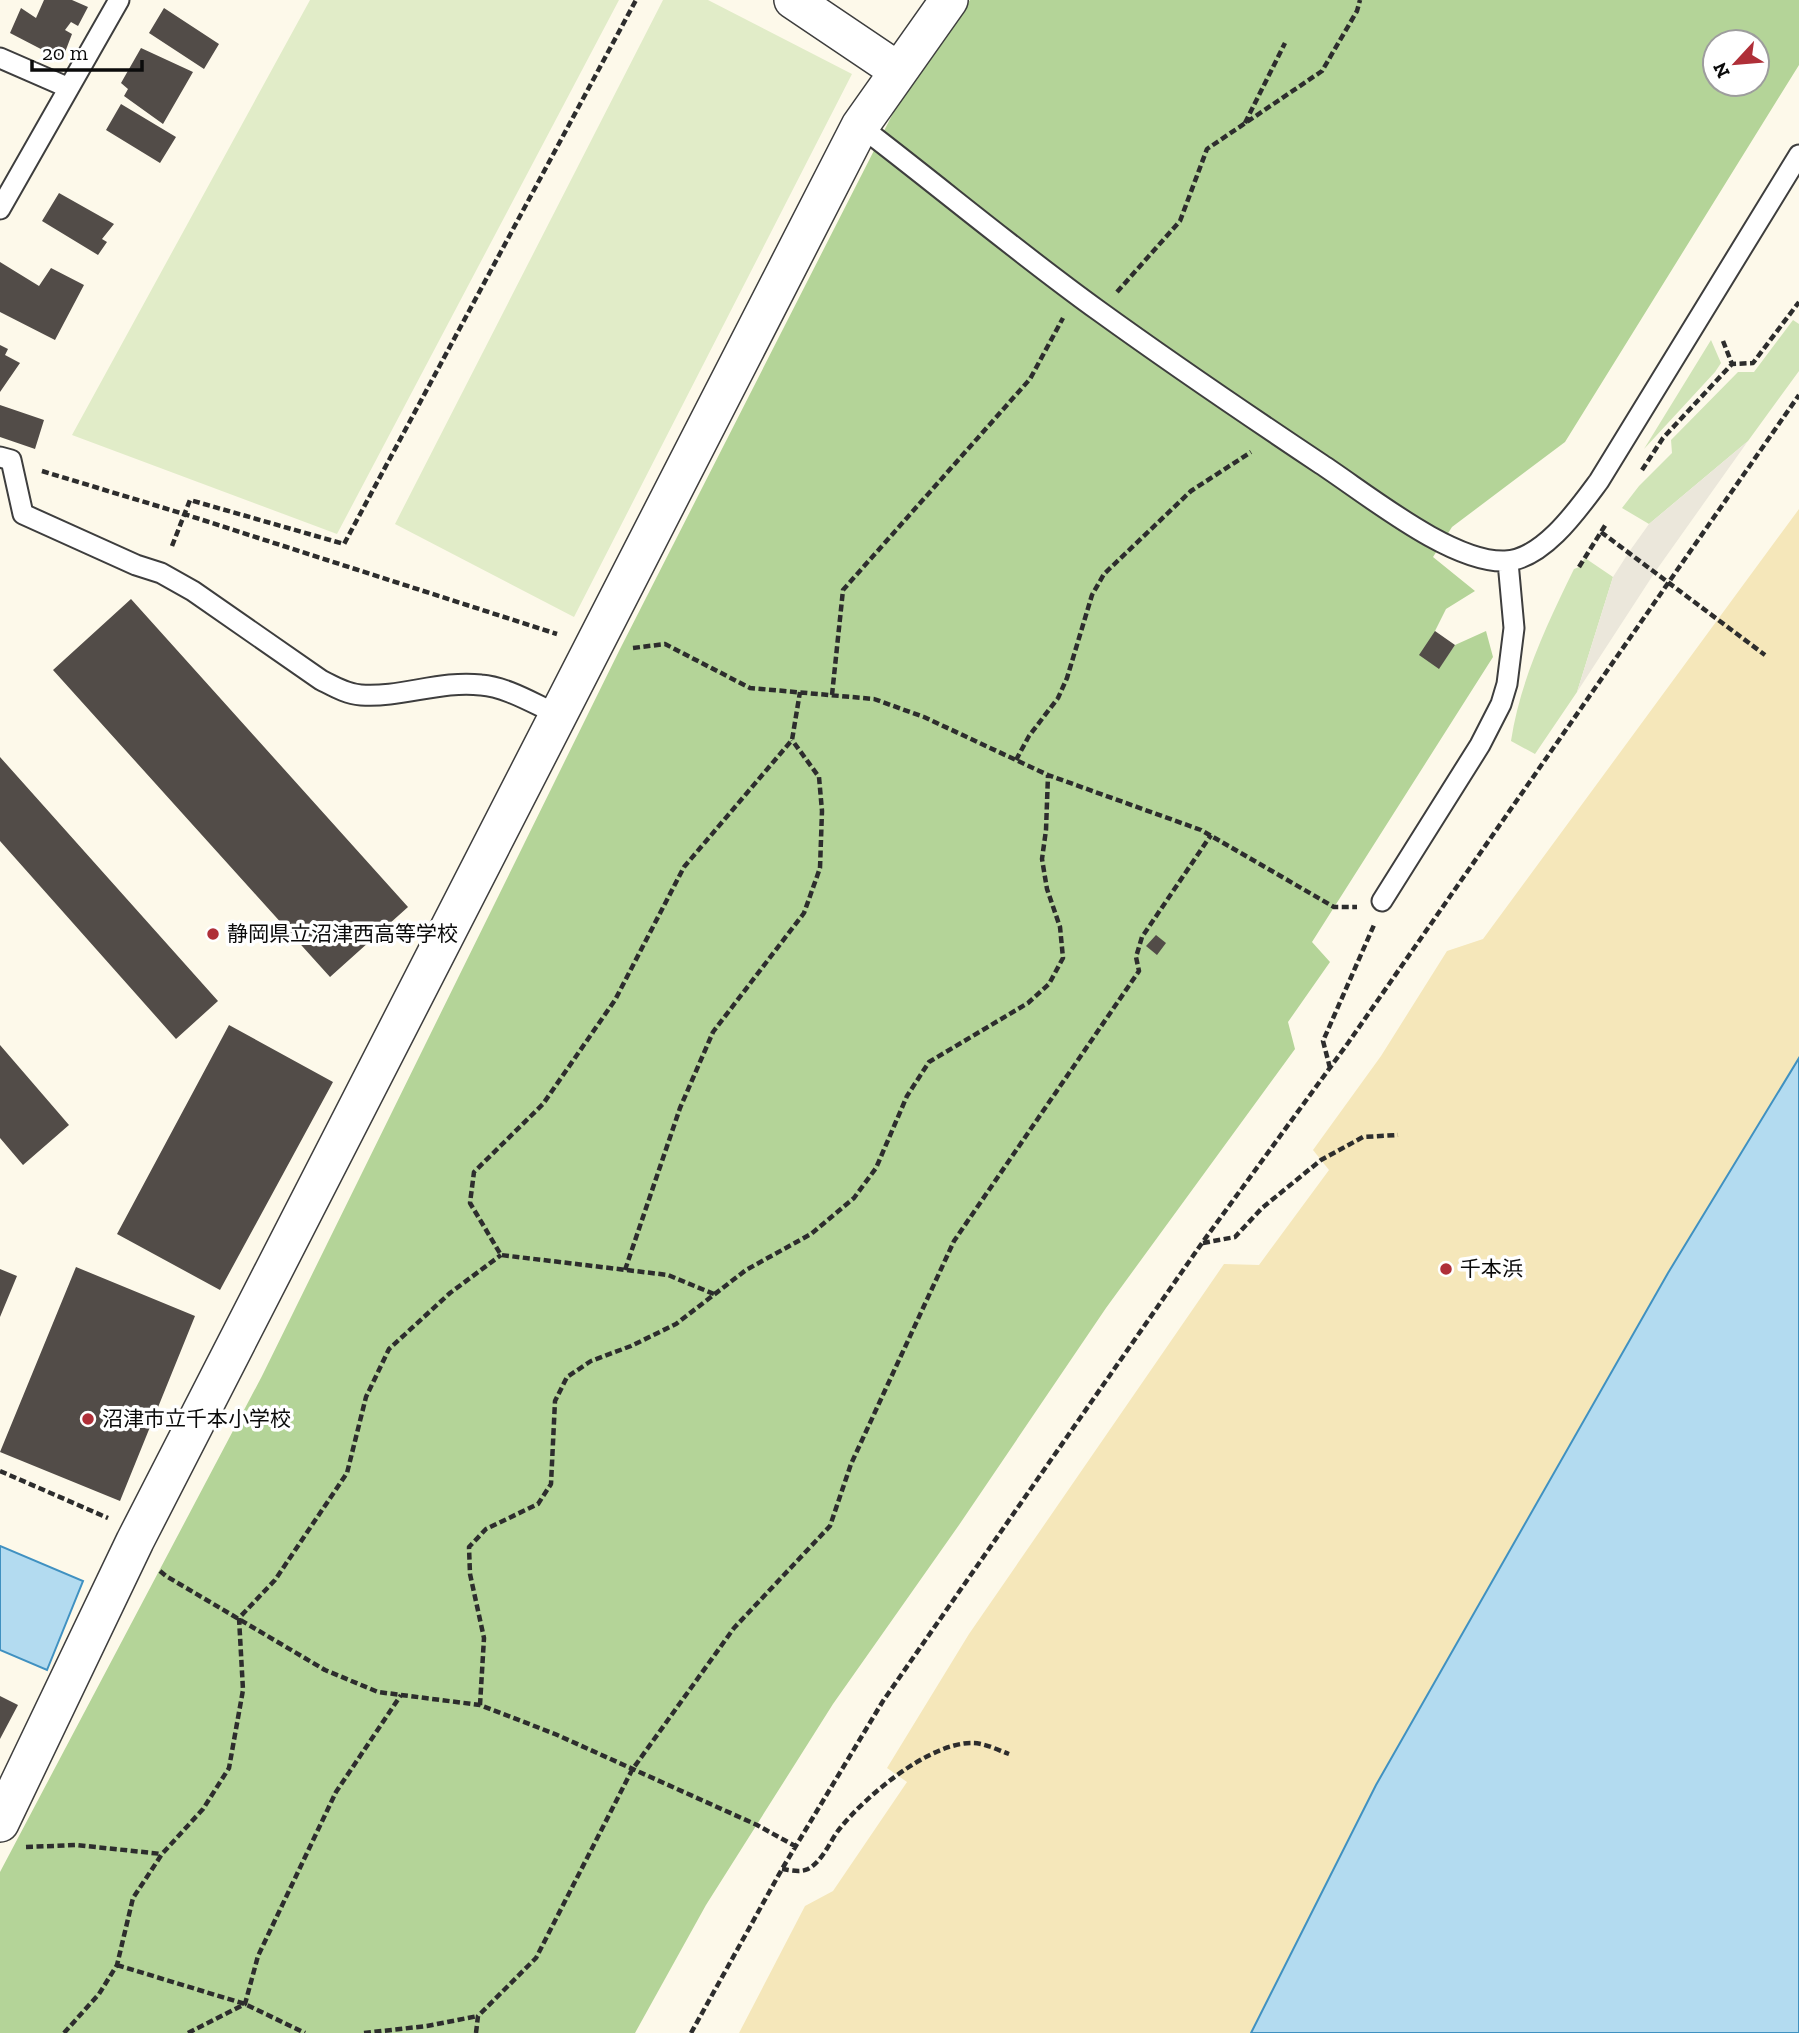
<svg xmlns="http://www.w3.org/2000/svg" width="1799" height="2033" font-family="'Zilla Slab','Noto Sans JP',serif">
<rect width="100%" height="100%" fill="#fdf9ea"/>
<!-- green -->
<path fill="#d0e4b7" d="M1793 320 1799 324V371L1748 441 1649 524 1622 508 1639 486 1672 453 1671 440 1738 372H1754Z
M1711 340 1721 363 1715 372 1644 449Z
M1585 558 1613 577 1577 692 1535 754 1511 741C1520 681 1547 624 1574 569L1579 567Z"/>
<!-- forest -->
<path fill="#b4d498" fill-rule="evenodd" d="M970 0H1799V65L1565 442 1452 527 1433 557 1475 591 1446 609 1435 631 1439 668 1455 645 1486 631 1493 657 1312 942 1330 962 1288 1022 1295 1049 1106 1308 959 1525 833 1704 706 1905 635 2033H0V1872L262 1376 620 649 914 72ZM1715 42H1757V84H1715Z"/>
<!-- sand -->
<path fill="#f5e7ba" d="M1799 509V1058L1668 1273 1376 1785 1251 2033H739L805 1906 833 1891 907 1782 887 1768 969 1634 1224 1264 1259 1265 1329 1170 1313 1150 1381 1056 1447 951 1483 939Z"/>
<!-- pitch -->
<path fill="#e1ecc8" d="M310 0H619L337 534 72 435Z
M663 0H708L852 74 574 617 395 524Z"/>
<!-- plaza -->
<path fill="#ebe7db" d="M1748 441 1655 572 1577 692 1613 577 1629 552 1649 524Z"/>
<!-- water -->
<path fill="#b3dbf0" stroke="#4091c1" stroke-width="2" d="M1799 1058V2033H1251L1376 1785 1668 1273Z
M0 1546 83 1581 47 1670 0 1650Z"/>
<!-- building -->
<path fill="#524c48" d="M44 0H72L88 7 78 26 71 22 65 30 72 34 62 60 10 33 21 8 36 18Z
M164 8 219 44 204 69 149 33Z
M141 48 193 72 163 124 124 96 128 89 121 83Z
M121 104 176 137 160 163 106 130Z
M59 193 114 224 102 239 107 242 98 255 42 221Z
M0 262 39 286 51 268 84 285 55 340 0 312Z
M0 345 8 349 5 355 20 363 0 392Z
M0 405 44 420 35 449 0 437Z
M131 599 408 907 330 977 53 670Z
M1435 631 1455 645 1439 669 1419 655Z
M0 757 218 1001 176 1039 0 841Z
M1156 935 1166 943 1157 955 1146 946Z
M229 1025 333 1082 220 1290 117 1234Z
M0 1045 69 1125 23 1165 0 1138Z
M76 1267 195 1316 120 1501 0 1452Z
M0 1269 17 1276 0 1317Z
M0 1696 18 1705 0 1739Z"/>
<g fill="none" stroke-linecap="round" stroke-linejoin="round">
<!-- service casing -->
<g stroke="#3e3e3e" stroke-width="23">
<path id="service" d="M0 58 69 88
M860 126C940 187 1017 252 1099 311 1171 363 1246 414 1321 464 1367 494 1451 563 1505 561 1543 560 1579 508 1599 481L1799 155
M0 209 119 0
M0 457 11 460 23 514 136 565 161 573 193 591 321 680C333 686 346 694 361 695 401 698 441 680 481 685 507 687 534 704 557 714
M1382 901 1480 745 1501 704 1507 684 1514 628 1508 562"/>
</g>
<!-- minor casing -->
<g stroke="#3e3e3e" stroke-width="40">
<path id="minor" d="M793 0 897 70
M0 1823 135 1541 860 126 949 0"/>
</g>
<!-- path -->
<path stroke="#2d2d2d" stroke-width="4.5" stroke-dasharray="7 3.5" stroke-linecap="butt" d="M1245 123 1285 43
M1117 292 1180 221 1207 149 1322 71 1357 11 1360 0
M1723 341 1732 364
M1642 470 1663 438 1732 364 1753 363 1799 302
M42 471 184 514 557 634
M1601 532 1765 655
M172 546 190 500 344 544 636 0
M1579 567 1606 524
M633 648 665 644 750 688 874 699 924 717 1048 775 1201 830 1334 907H1357
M832 695 843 590 1030 379 1063 318
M1016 760 1029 736 1058 698 1067 678 1092 595 1104 574 1191 491 1251 452
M1330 1068 1323 1041 1374 925
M1203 1243 1235 1237 1262 1208 1321 1160 1363 1137 1398 1135
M625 1270 680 1108 713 1032 804 913 820 868 822 811 819 777 792 740
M714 1294 668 1275 501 1255 470 1203 474 1172 543 1104 615 1000 684 867 792 740 800 692
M0 1471 108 1518
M160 1571 166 1576 325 1670 378 1692 480 1705 555 1734 757 1825 795 1846
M480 1705 484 1638 470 1574 469 1547 486 1529 538 1504 551 1484 555 1401 567 1377 591 1361 631 1346 676 1324 746 1270 811 1234 854 1198 876 1168 907 1096 929 1062 1028 1003 1049 984 1063 958 1060 927 1047 889 1042 859 1046 830 1048 775
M26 1847 76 1845 162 1854
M782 1869C790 1870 800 1873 808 1869 824 1860 830 1840 841 1827 867 1795 930 1742 973 1743 984 1743 998 1750 1009 1754
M117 1965 245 2004 305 2033
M64 2033 99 1994 117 1965 133 1898 162 1854 203 1809 229 1768 243 1690 239 1618 275 1580 347 1473 366 1397 389 1349 450 1293 501 1255
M188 2033 245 2004 258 1956 336 1792 401 1695
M364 2033 427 2026 478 2016
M476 2033 478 2016 536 1958 632 1770 734 1628 830 1526 851 1464 954 1241 1139 971 1136 957 1142 937 1211 835
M691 2033 782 1869 883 1701 1202 1243 1348 1043 1799 395"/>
<!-- service -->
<use href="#service" stroke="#fff" stroke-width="19"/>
<!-- minor -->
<use href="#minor" stroke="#fff" stroke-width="37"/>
</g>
<!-- markers -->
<g fill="#af2f38" stroke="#fff" stroke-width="2.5">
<circle cx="213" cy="934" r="7"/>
<circle cx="1446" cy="1269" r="7"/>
<circle cx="88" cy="1419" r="7"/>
</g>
<g text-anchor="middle" stroke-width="7" stroke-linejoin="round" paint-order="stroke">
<!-- poi labels -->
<g font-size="21" fill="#0b0b0b" stroke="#fff" text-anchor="start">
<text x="227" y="941">静岡県立沼津西高等学校</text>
<text x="1460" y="1276">千本浜</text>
<text x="102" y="1426">沼津市立千本小学校</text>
</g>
</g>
<!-- north arrow -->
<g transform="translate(1736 63) rotate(244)"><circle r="33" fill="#ffffff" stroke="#9d9d9d" stroke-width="2"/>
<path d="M0-5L12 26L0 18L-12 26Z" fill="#af2f38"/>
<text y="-10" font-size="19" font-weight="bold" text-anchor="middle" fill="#0b0b0b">N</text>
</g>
<!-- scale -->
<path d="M32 60v10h110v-10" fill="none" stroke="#0b0b0b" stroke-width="3.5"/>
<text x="42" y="60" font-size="21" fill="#0b0b0b" stroke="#ffffff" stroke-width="5" paint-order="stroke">20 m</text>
</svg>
